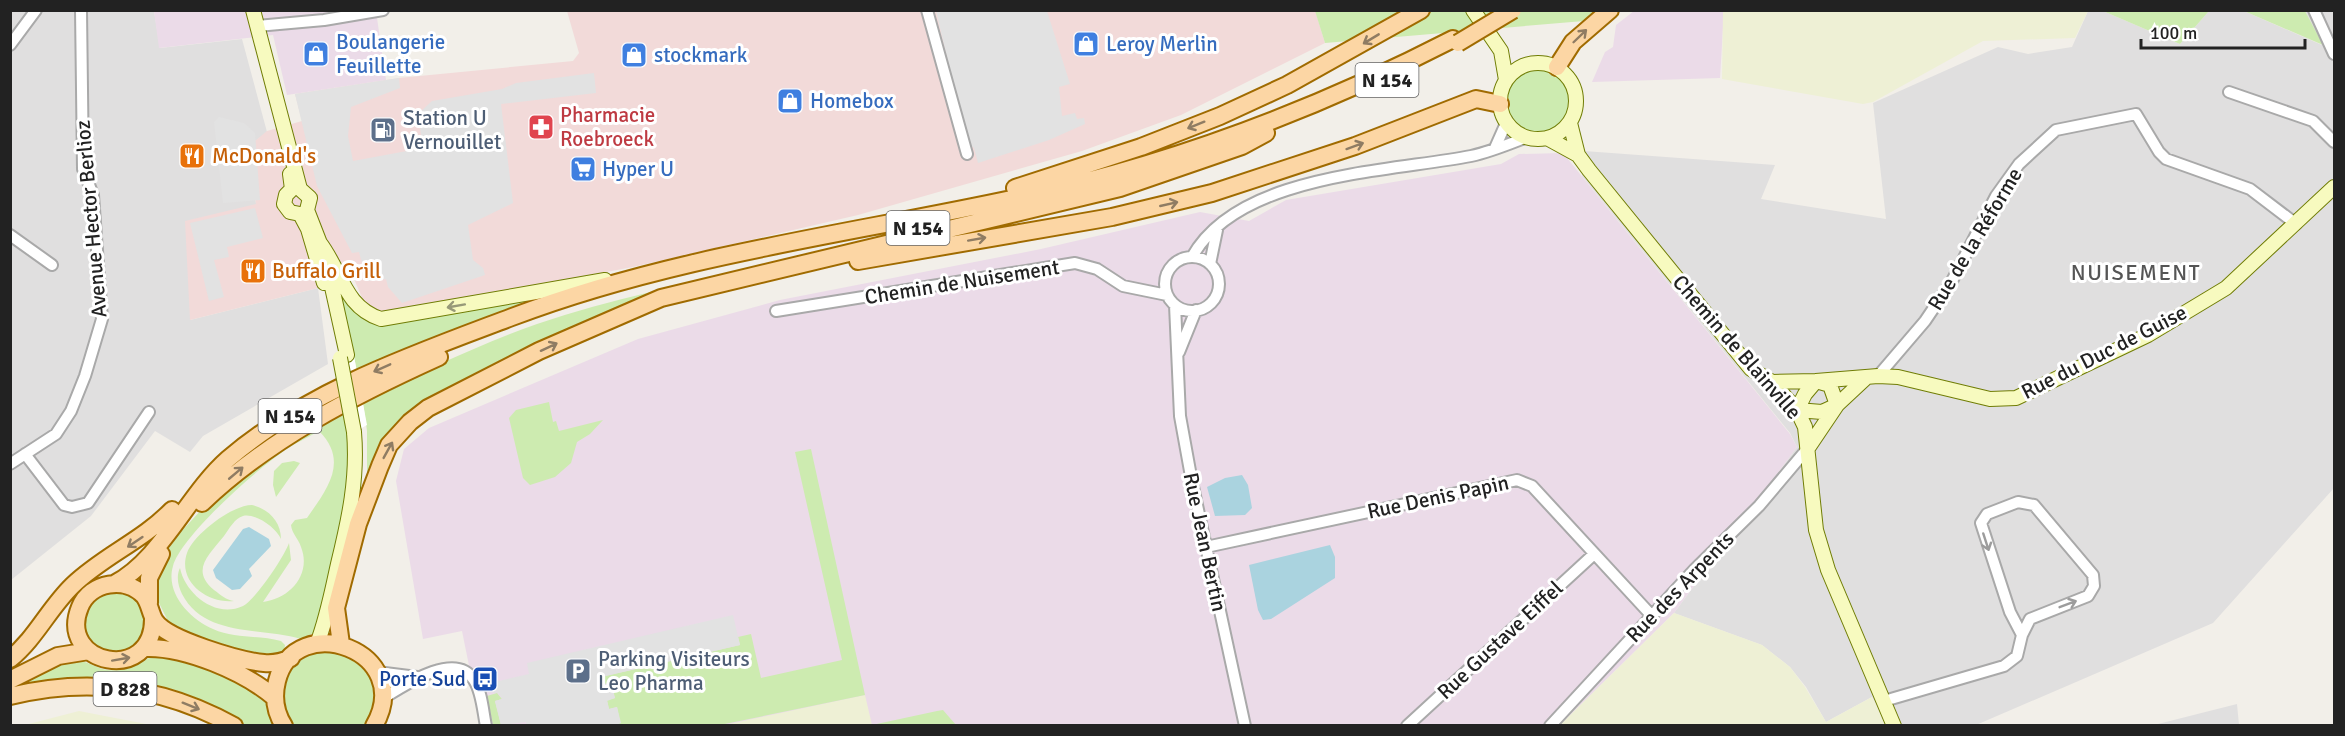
<svg xmlns="http://www.w3.org/2000/svg" width="2345" height="736" font-family="Signika,sans-serif">
<rect width="100%" height="100%" fill="#f2efe9"/>
<!-- residential -->
<path fill="#e0dfdf" d="M11 11H154L160 48 242 39 267 132 249 146 256 204 190 320 318 288 328 364 203 436 190 452 155 431 91 516 11 580Z
M2088 11H2103L2180 44 2209 11H2244L2322 45 2305 11H2334V488L2213 623 1976 725H1887L1872 697 1826 722 1806 687 1790 667 1762 645 1674 613 1797 447 1790 433 1582 176 1584 151 1775 165 1761 199 1886 219 1873 103 1998 47 2028 54 2072 47Z
M2237 704 2239 725H2154Z"/>
<!-- commercial -->
<path fill="#f2dad9" d="M1315 10 1325 43 1181 115 1082 151 858 215 633 267 421 307 383 313 366 307 354 279 190 320 185 221 256 204 249 146 267 131 302 121 295 94 399 78 573 61 579 53 567 11Z"/>
<!-- industrial -->
<path fill="#ebdbe8" d="M154 11H376L386 80 287 95 273 35 159 48Z
M1634 11H1724L1720 78 1592 82 1605 52 1613 47 1616 25Z
M1563 153 1790 434 1797 447 1674 613 1559 726 481 725 462 631 423 639 396 481 404 449 429 428 638 339 780 300 1041 249 1200 212 1249 221 1286 200 1501 164 1519 154Z"/>
<!-- farmland -->
<path fill="#eef0d5" d="M1723 11V10L2088 11 2075 38 1983 41 1873 102 1863 104 1722 79Z
M1674 613 1762 645 1790 667 1805 687 1826 722 1872 697 1887 725 1559 726Z
M865 695 872 725 720 726Z
M79 711 146 724 149 725H25Z"/>
<!-- grass -->
<path fill="#cdebb0" d="M1315 11H1620L1596 20 1325 43Z
M2103 11H2209L2180 44Z
M2244 11H2305L2323 45Z
M1506 99a33 33 0 1 1 66 0a33 33 0 1 1-66 0Z
M768 266 681 290 432 401 370 478H367V431L363 402C420 373 477 345 537 324 612 298 691 283 768 266Z
M339 289 352 309 368 319 564 290 453 330 357 371 352 347H348Z
M549 402 553 422 556 421 559 431 603 420 590 434 577 442 571 463 555 477 530 485 523 478 509 418 516 410Z
M345 411C359 487 333 558 316 632L301 639C263 627 205 638 182 594 178 586 176 576 180 568 185 593 215 619 243 606 256 599 284 557 289 543L291 560 263 602C289 599 312 575 301 547 298 538 292 534 291 525L295 520 307 518C326 490 350 462 319 431 309 437 297 442 287 449 260 466 181 536 173 566 165 593 190 619 213 629 235 639 258 635 281 641L285 645 284 651 270 655 252 654 189 633 169 623 154 593 160 561 179 534 203 508 251 467Z
M811 449 865 695 720 725H613L620 723 617 707 609 709 607 700 615 698 611 683 603 685 601 677 740 645 738 637 751 634 761 678 842 660 795 452Z
M294 461 300 463 276 497 273 485 274 471 282 463Z
M252 505C269 509 281 522 281 539 276 528 256 513 243 516 235 518 229 529 224 536 209 555 190 570 214 590 221 595 226 600 234 601 208 604 177 582 187 553 194 534 232 505 252 505Z
M85 622a30 30 0 1 1 60 0a30 30 0 1 1-60 0Z
M319 650 349 653 371 675 376 698 366 725 291 726C275 687 280 669 319 650Z
M154 656C182 659 239 676 261 695 268 702 270 716 274 725H244L180 695 11 689C23 681 49 661 63 659 87 656 96 673 120 670 134 669 142 660 154 656Z
M497 693 502 699 495 701 501 725H493L487 696Z
M943 710 956 725H872L937 711Z"/>
<!-- parking -->
<path fill="#e2e2e2" d="M936 11H1047L1070 84 1059 87 1062 116 1075 113 1077 119 1084 118 1085 124 1049 140 978 163 974 148 967 142Z
M594 73 596 93 501 104 513 203 468 225 473 260 483 268 485 275 402 303 388 287 386 279 367 281 359 252 352 253 317 186 295 94 399 78 400 88 351 107 348 136 353 161 423 148 418 114 432 101 502 89 516 83Z
M219 117 244 123 255 133 260 200 223 203 214 122Z
M255 208 263 238 227 247 229 257 214 260 224 297 209 301 190 223Z
M733 615 740 645 601 677 603 684 611 683 615 698 607 701 609 709 617 707 621 723 613 726H526V722L501 725 495 701 502 699 501 697 498 693H493L490 683 529 674 527 663Z"/>
<!-- water -->
<path fill="#aad3df" d="M1242 475 1248 485 1252 508 1245 515 1215 516 1207 487 1225 478Z
M249 527 269 539 271 546 249 569 252 576 240 589 232 590 216 578 213 570 243 529Z
M1330 545 1335 557V578L1271 619 1263 620 1258 610 1249 565Z"/>
<!-- pier -->
<path fill="#fff" d="M353 351 367 425 349 435 335 361Z"/>
<g fill="none" stroke-linecap="round" stroke-linejoin="round">
<!-- street casing -->
<g stroke="#a9a9a9" stroke-width="14">
<path id="street" d="M927 10 967 154
M2314 10 2334 54
M257 26 324 20 383 10
M10 45 36 10
M2229 92 2313 121 2334 142
M1495 148 1507 121
M10 235 52 265
M1192 257C1238 174 1388 172 1471 156 1490 152 1509 144 1527 137
M1165 284a27 27 0 1 1 54 0a27 27 0 1 1-54 0Z
M1210 264 1217 230
M1175 305 1180 416 1192 482 1245 726
M776 311 1075 263 1097 269 1123 286 1167 295
M1179 352 1196 310
M1878 376 1925 321 1952 281 1996 196 2019 164 2056 130 2136 114 2159 152 2166 159 2250 189 2296 224
M25 454 64 505 72 507 88 503 149 412
M10 464 56 434 71 411 85 376 102 319 93 195 83 169 81 10
M1206 547 1517 480 1532 486 1652 616
M377 672 417 677
M382 699C403 686 455 650 474 680 482 692 483 712 486 726
M1884 701 2004 666 2017 656 2022 635 2030 619 2088 596 2094 586 2093 575 2034 505 2018 502 1987 514 1981 523 2010 612 2022 635
M1407 726 1593 555
M1550 726 1695 569 1759 506 1808 448"/>
</g>
<!-- secondary casing -->
<g stroke="#707d05" stroke-width="16">
<path id="secondary" d="M253 10 300 189 310 198 307 210 323 251
M1473 10 1501 51 1506 80
M1500 101a38 38 0 1 1 76 0a38 38 0 1 1-76 0Z
M1570 123 1578 155 1589 170 1751 369 1772 382 1797 410 1805 427 1816 530 1828 570 1894 726
M1547 138 1578 155
M290 174 292 189 286 195 284 204 290 212 300 214 308 229 324 283
M320 243C342 272 344 307 381 319L605 280
M328 269 347 355
M1772 382 1816 381 1830 385 1837 405
M1837 405 1822 412 1797 410 1805 394 1816 381 1878 376 1898 377 1990 399 2016 398 2148 335 2226 288 2334 187
M1808 448 1837 405 1867 377
M317 644C327 618 332 591 338 564 349 519 358 478 354 432"/>
</g>
<!-- primary casing -->
<g stroke="#a06b00" stroke-width="20">
<path id="primary" d="M1557 67 1573 42 1610 10
M1015 188 1141 147 1220 116 1287 85 1421 10
M858 261 1112 217 1212 193 1355 146 1476 99 1500 104
M202 503C269 439 355 395 439 357
M114 584C161 560 188 494 228 459 309 390 414 354 512 317 672 256 849 234 1016 198 1169 165 1315 110 1453 39
M149 603V578L161 554
M153 618C154 685 56 665 80 607 90 582 126 576 144 596 150 604 150 613 155 621 168 640 241 661 264 663 274 664 282 662 291 658
M341 644 336 608 358 524 380 466 389 445 410 422 428 408 539 351 661 298 1120 188 1242 146 1266 133
M144 648C184 646 245 672 275 698
M10 659C36 638 49 608 73 585 103 556 142 541 172 510
M10 680 58 656 89 651
M10 696C88 677 163 686 234 726
M284 726C275 712 273 697 277 681 295 608 417 651 374 726"/>
</g>
<!-- street -->
<use href="#street" stroke="#fff" stroke-width="10"/>
<!-- secondary -->
<use href="#secondary" stroke="#f7fabf" stroke-width="14"/>
<!-- primary -->
<use href="#primary" stroke="#fcd6a4" stroke-width="16"/>
<!-- secondary-bridge casing -->
<g stroke="#707d05" stroke-width="16" stroke-linecap="butt">
<path id="secondary-bridge" d="M340 358 354 432"/>
</g>
<!-- primary-bridge casing -->
<g stroke="#a06b00" stroke-width="20" stroke-linecap="butt">
<path id="primary-bridge" d="M1458 43 1513 10"/>
</g>
<!-- secondary-bridge -->
<use href="#secondary-bridge" stroke="#f7fabf" stroke-width="14"/>
<!-- primary-bridge -->
<use href="#primary-bridge" stroke="#fcd6a4" stroke-width="16"/>
</g>
<!-- one-way arrows -->
<defs><path id="oneway-shaft" d="M-6 0H5M1.5-3L5.5 0L1.5 3" fill="none" stroke-width="1.6" stroke-linecap="round" stroke-linejoin="round" transform="scale(1.5)"/></defs>
<g stroke="#8f7c63">
<use href="#oneway-shaft" transform="translate(1580 36) rotate(-44)"/>
<use href="#oneway-shaft" transform="translate(1371 39) rotate(149)"/>
<use href="#oneway-shaft" transform="translate(1196 125) rotate(158)"/>
<use href="#oneway-shaft" transform="translate(1355 146) rotate(-20)"/>
<use href="#oneway-shaft" transform="translate(1169 204) rotate(-13)"/>
<use href="#oneway-shaft" transform="translate(977 239) rotate(-10)"/>
<use href="#oneway-shaft" transform="translate(549 347) rotate(-25)"/>
<use href="#oneway-shaft" transform="translate(382 368) rotate(156)"/>
<use href="#oneway-shaft" transform="translate(388 450) rotate(-61)"/>
<use href="#oneway-shaft" transform="translate(236 473) rotate(-40)"/>
<use href="#oneway-shaft" transform="translate(135 542) rotate(146)"/>
<use href="#oneway-shaft" transform="translate(121 659) rotate(-10)"/>
<use href="#oneway-shaft" transform="translate(191 706) rotate(22)"/>
</g>
<use stroke="#979978" href="#oneway-shaft" transform="translate(456 306) rotate(170)"/>
<g stroke="#9c9c9c">
<use href="#oneway-shaft" transform="translate(1986 542) rotate(72)"/>
<use href="#oneway-shaft" transform="translate(2068 604) rotate(-21)"/>
</g>
<!-- icons -->
<defs>
<g id="shop-square" transform="scale(1.35)"><rect x="-9" y="-9" width="18" height="18" rx="4" fill="#3f7fe0" stroke="#fff"/><path d="M-5-2.5h2.3a2.7 3.5 0 0 1 5.4 0H5L5.5 6h-11ZM-1.5-2.5h3a1.5 2.3 0 0 0-3 0Z" fill="#fff"/></g>
<g id="pharmacy-square" transform="scale(1.35)"><rect x="-9" y="-9" width="18" height="18" rx="4" fill="#e0444e" stroke="#fff"/><path d="M-2-6h4v4h4v4h-4v4h-4v-4h-4v-4h4Z" fill="#fff"/></g>
<g id="fuel-square" transform="scale(1.35)"><rect x="-9" y="-9" width="18" height="18" rx="4" fill="#5c6f8a" stroke="#fff"/><path d="M-5.5-6h7V0h2V4h1.3V-2.5L3-4.5l.8-.8L6-3V5H2.5V1h-1V6h-7ZM-4.2-4.7v3.2H.2V-4.7Z" fill="#fff"/></g>
<g id="restaurant-square" transform="scale(1.35)"><rect x="-9" y="-9" width="18" height="18" rx="4" fill="#e8710a" stroke="#fff"/><path d="M-5-6h1v4h1v-4h1v4h1v-4h1v5L-1.5 .5V6h-2V.5L-5-1ZM5-6V6H3V1.5H1.5Q1.5-4 5-6Z" fill="#fff"/></g>
<g id="supermarket-square" transform="scale(1.35)"><rect x="-9" y="-9" width="18" height="18" rx="4" fill="#3f7fe0" stroke="#fff"/><path d="M-6-5.5h2.5l.6 2H6L4.5 2H-2.5L-4.4-4H-6ZM-1.5 3.2a1.3 1.3 0 1 0 .1 0ZM3 3.2a1.3 1.3 0 1 0 .1 0Z" fill="#fff"/></g>
<g id="parking-square" transform="scale(1.35)"><rect x="-9" y="-9" width="18" height="18" rx="4" fill="#5c6f8a" stroke="#fff"/><path d="M-3.5-5.5H1a3.5 3.5 0 0 1 0 7H-1V5.5H-3.5ZM-1-3.4V-.6H.8a1.4 1.4 0 0 0 0-2.8Z" fill="#fff"/></g>
<g id="bus-square" transform="scale(1.35)"><rect x="-9" y="-9" width="18" height="18" rx="4" fill="#1a4fb4" stroke="#fff"/><path d="M-5-6H5V4H4V6H2V4H-2V6H-4V4H-5ZM-3.5-4V0h7V-4ZM-3.5 1.2v1.5H-2V1.2ZM2 1.2v1.5H3.5V1.2Z" fill="#fff"/></g>
</defs>
<g fill-rule="evenodd">
<use href="#shop-square" x="1086" y="44"/>
<use href="#shop-square" x="316" y="54"/>
<use href="#shop-square" x="634" y="55"/>
<use href="#shop-square" x="790" y="101"/>
<use href="#pharmacy-square" x="541" y="127"/>
<use href="#fuel-square" x="383" y="130"/>
<use href="#restaurant-square" x="192" y="156"/>
<use href="#supermarket-square" x="583" y="169"/>
<use href="#restaurant-square" x="253" y="271"/>
<use href="#parking-square" x="578" y="671"/>
<use href="#bus-square" x="485" y="679"/>
</g>
<g text-anchor="middle" stroke-width="6" stroke-linejoin="round" paint-order="stroke">
<!-- shield labels -->
<g fill="#fff" stroke="#646464" stroke-width="1.5">
<rect x="1355.5" y="63" width="63" height="34" rx="4.5"/>
<rect x="886.5" y="211" width="63" height="34" rx="4.5"/>
<rect x="258.5" y="399" width="63" height="34" rx="4.5"/>
<rect x="93.5" y="672" width="63" height="34" rx="4.5"/>
</g>
<g font-size="20" font-weight="bold" fill="#222">
<text x="1387" y="87">N 154</text>
<text x="918" y="235">N 154</text>
<text x="290" y="423">N 154</text>
<text x="125" y="696">D 828</text>
</g>
<!-- shop labels -->
<g font-size="21" fill="#366cbe" stroke="#fff" text-anchor="start">
<text x="336" y="49">Boulangerie<tspan x="336" dy="24">Feuillette</tspan></text>
<text x="1106" y="51">Leroy Merlin</text>
<text x="654" y="62">stockmark</text>
<text x="810" y="108">Homebox</text>
<text x="602" y="176">Hyper U</text>
</g>
<!-- health labels -->
<g font-size="21" fill="#be3a42" stroke="#fff" text-anchor="start">
<text x="560" y="122">Pharmacie<tspan x="560" dy="24">Roebroeck</tspan></text>
</g>
<!-- service labels -->
<g font-size="21" fill="#4e5e75" stroke="#fff" text-anchor="start">
<text x="403" y="125">Station U<tspan x="403" dy="24">Vernouillet</tspan></text>
<text x="598" y="666">Parking Visiteurs<tspan x="598" dy="24">Leo Pharma</tspan></text>
</g>
<!-- food labels -->
<g font-size="21" fill="#c56008" stroke="#fff" text-anchor="start">
<text x="212" y="163">McDonald's</text>
<text x="272" y="278">Buffalo Grill</text>
</g>
<!-- street labels -->
<g font-size="21" fill="#222" stroke="#fff">
<text transform="translate(91 219) rotate(-95)" y="7">Avenue Hector Berlioz</text>
<text transform="translate(1975 239) rotate(-59)" y="7">Rue de la Réforme</text>
<text transform="translate(962 282) rotate(-9)" y="7">Chemin de Nuisement</text>
<text transform="translate(1737 347) rotate(49)" y="7">Chemin de Blainville</text>
<text transform="translate(2104 352) rotate(-27)" y="7">Rue du Duc de Guise</text>
<text transform="translate(1438 497) rotate(-12)" y="7">Rue Denis Papin</text>
<text transform="translate(1205 542) rotate(78)" y="7">Rue Jean Bertin</text>
<text transform="translate(1680 587) rotate(-46)" y="7">Rue des Arpents</text>
<text transform="translate(1500 640) rotate(-43)" y="7">Rue Gustave Eiffel</text>
</g>
<!-- transit labels -->
<g font-size="21" fill="#164399" stroke="#fff" text-anchor="end">
<text x="466" y="686">Porte Sud</text>
</g>
<!-- neighbourhood labels -->
<g font-size="22" letter-spacing="1.5" fill="#555" stroke="#fff">
<text x="2136" y="280">NUISEMENT</text>
</g>
</g>
<!-- border -->
<rect width="2345" height="736" fill="none" stroke="#222222" stroke-width="24"/>
<!-- scale -->
<path d="M2141 39v9h164v-9" fill="none" stroke="#222222" stroke-width="3"/>
<text x="2150" y="39" font-size="18" fill="#222222" stroke="#ffffff" stroke-width="4.5" paint-order="stroke">100 m</text>
</svg>
